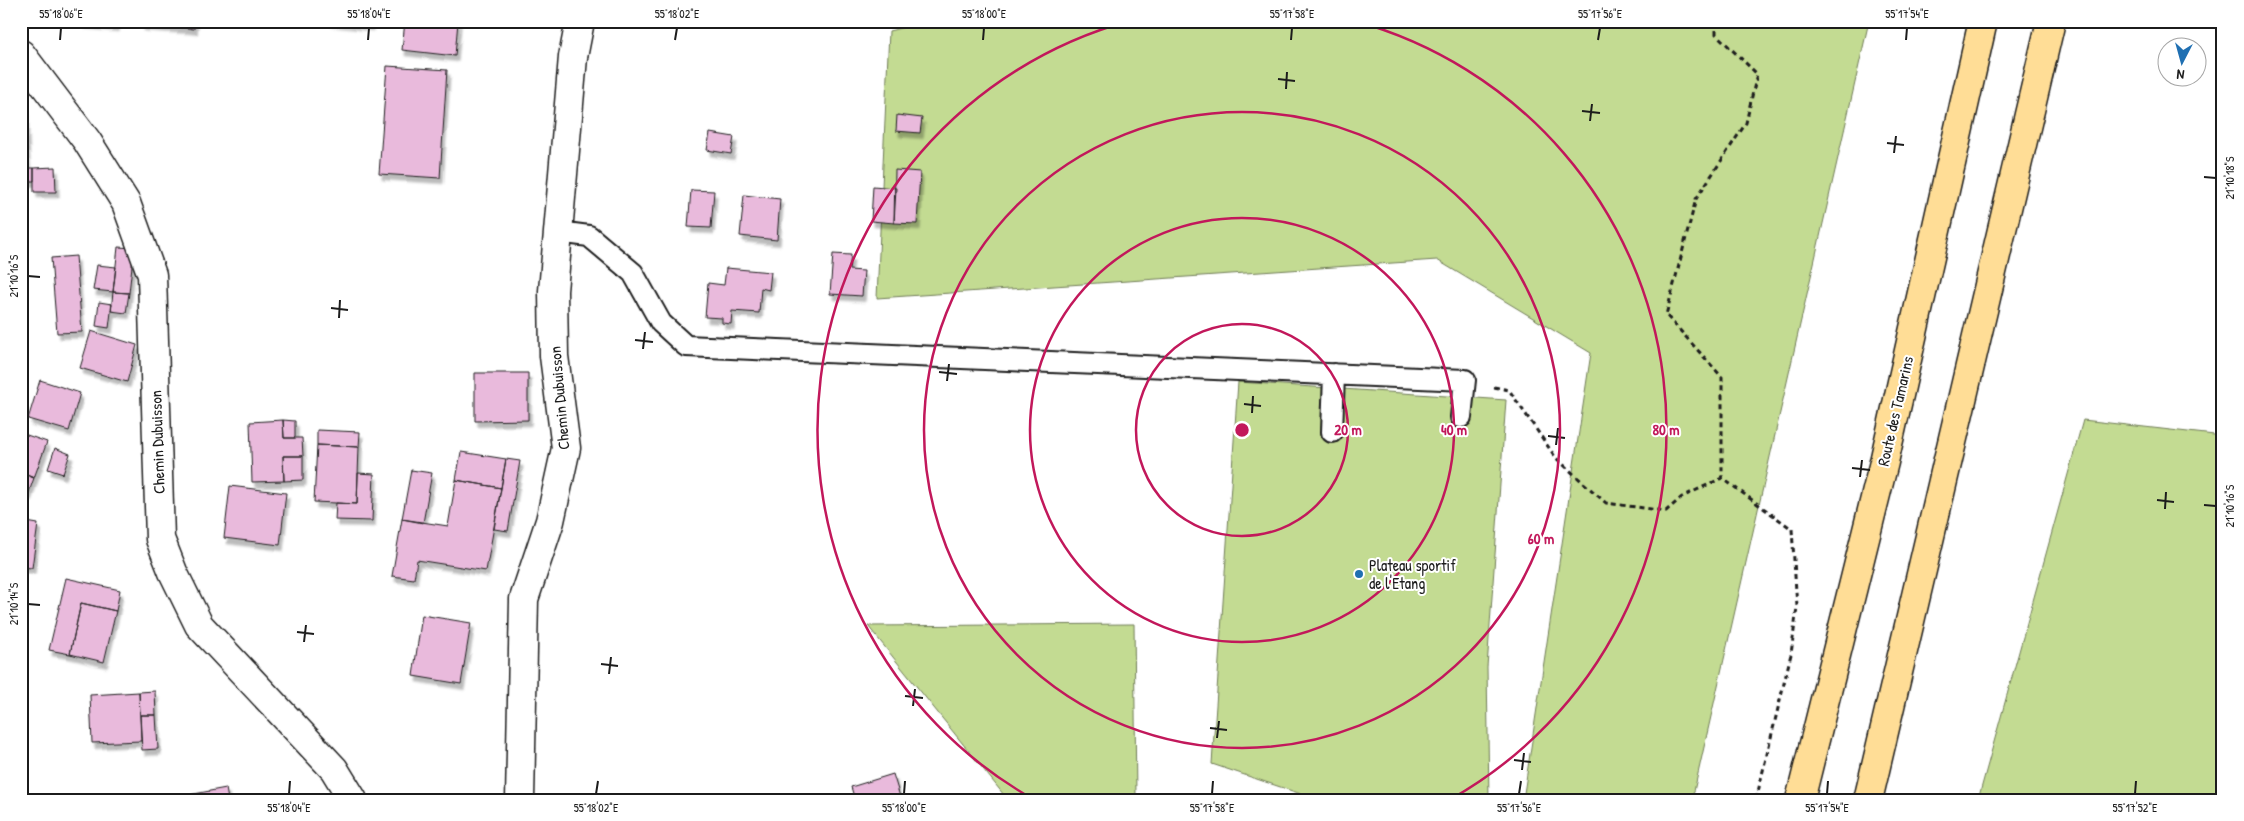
<svg xmlns="http://www.w3.org/2000/svg" width="2244" height="821" font-family="'Patrick Hand',sans-serif">
<defs>
<filter id="shadow"><feDropShadow dx="3" dy="5.5" stdDeviation="1" flood-color="#0004"/></filter>
</defs>
<rect width="100%" height="100%" fill="#fff"/>
<filter id="ink" filterUnits="userSpaceOnUse"><feTurbulence type="fractalNoise" baseFrequency=".02" numOctaves="2"/><feDisplacementMap in="SourceGraphic" scale="10" xChannelSelector="R" yChannelSelector="G"/><feConvolveMatrix kernelMatrix="1 2 1 2 8 2 1 2 1" color-interpolation-filters="sRGB"/></filter>
<g filter="url(#ink)">
<!-- green -->
<path fill="#c3db92" stroke="#707c57" d="M929 21H1869L1692 800H1523L1591 353 1437 260 877 298 889 31Z
M1238 382 1506 400 1487 667 1489 800H1319L1212 764Z
M2083 420 2223 436V800H1978Z
M1134 624 1136 796 1198 800H1008L868 626Z"/>
<!-- building -->
<path fill="#e9badc" stroke="#1c1c1c" filter="url(#shadow)" d="M82 21H117L116 26 82 23Z
M142 21H187V28L141 25Z
M187 21H195L194 29 187 28Z
M328 21H358V24Z
M358 21H371V25L358 24Z
M405 21H458L455 56 402 50Z
M387 66 447 70 440 178 379 174Z
M21 88H24L28 181H21Z
M897 115 922 118 920 133 896 131Z
M710 133 734 137 731 154 707 150Z
M55 167 56 192H34V168Z
M27 168H34V181H28Z
M895 170 920 172 917 224 894 223Z
M873 186 896 188 894 223 871 221Z
M691 190 714 191 711 228 688 227Z
M744 195 780 199 777 240 740 236Z
M118 247 134 248 129 293 113 292Z
M833 254 851 255 849 270 864 271 862 296 830 294Z
M76 256 82 332 57 333 51 258Z
M97 265 116 267 113 292 93 290Z
M726 268 771 272 769 290 761 288 759 313 732 311 731 324 722 323V318L705 317 708 283 724 285Z
M113 292 129 293 126 313 111 311Z
M99 302 112 304 109 328 96 326Z
M91 331 137 345 127 382 80 368Z
M475 373H528V420L475 421Z
M40 380 80 393 69 431 28 419Z
M283 420 295 421V438H284Z
M283 420 284 438H302L303 456H283L284 481 252 482 250 422Z
M317 430 360 432 359 447 317 445Z
M21 433 47 442 34 478 24 474 21 481Z
M317 445 359 447 357 504 314 502Z
M55 448 70 454 63 474 48 469Z
M461 452 506 459 501 488 456 480Z
M283 456H303V480L284 481Z
M506 459 520 461 508 531 494 529Z
M411 470 432 473 423 523 402 519Z
M358 473 374 474 372 521 335 520 336 503 357 504Z
M24 474 34 478 28 495 21 493Z
M456 480 501 488 486 571 417 560 414 579 392 576 402 519 448 526Z
M230 486 286 493 280 545 224 538Z
M21 521 38 524 32 568 21 567Z
M66 578 120 590 116 611 81 603 70 654 49 650Z
M81 603 116 611 104 662 70 654Z
M422 615 471 623 461 684 413 676Z
M155 691 156 715H140L139 692Z
M139 692 141 741 92 743 90 695Z
M140 715H156L158 749 142 750Z
M893 774 901 800H855L851 787Z
M226 788 228 800H184L183 796Z"/>
<g fill="none" stroke-linecap="round" stroke-linejoin="round">
<!-- lane casing -->
<g stroke="#1c1c1c" stroke-width="24">
<path id="lane" d="M558 232 589 236 633 273 661 323 686 346 1465 380 1461 417
M1332 432 1334 374"/>
</g>
<!-- secondary casing -->
<g stroke="#1c1c1c" stroke-width="31">
<path id="secondary" d="M21 54 87 141 126 203 152 275 160 539 173 572 199 625 334 769 353 800
M520 800 524 599 550 521 566 448 554 356 553 291 573 57 580 21"/>
</g>
<!-- highway casing -->
<g stroke="#1c1c1c" stroke-width="31">
<path id="highway" d="M1800 800 1884 462 1983 21
M1868 800 2051 21"/>
</g>
<!-- path -->
<path stroke="#1c1c1c" stroke-width="3" stroke-dasharray="5 4" stroke-linecap="butt" d="M1716 21V34L1757 74 1746 123 1696 199 1666 315 1722 377V478
M1494 387 1509 390 1556 458 1606 503 1666 511 1682 497 1722 478 1792 529 1797 607 1791 654 1756 800"/>
<!-- lane -->
<use href="#lane" stroke="#fff" stroke-width="20"/>
<!-- secondary -->
<use href="#secondary" stroke="#fff" stroke-width="28"/>
<!-- highway -->
<use href="#highway" stroke="#ffdd96" stroke-width="28"/>
</g>
</g>
<!-- ticks -->
<path fill="none" stroke="#1c1c1c" stroke-width="2" d="M60 40 61 28M368 40 369 28M675 40 677 28M983 40 984 28M1291 40 1292 28M1598 40 1600 28M1906 40 1907 28M1278 79 1295 81M1286 89 1287 72M1582 111 1600 113M1590 121 1592 104M1887 143 1904 145M1894 153 1896 136M2204 177 2216 178M28 276 40 277M331 308 348 310M339 318 340 300M635 340 653 342M643 349 645 332M939 372 957 374M947 381 949 364M1244 404 1261 406M1252 413 1253 396M1548 436 1565 438M1556 445 1558 428M1852 468 1870 470M1860 477 1862 460M2157 500 2174 502M2204 505 2216 506M2165 509 2166 492M28 604 40 605M297 632 314 634M304 642 306 625M601 664 618 666M609 674 611 657M905 696 923 698M913 706 915 689M1210 728 1227 730M1217 738 1219 721M1514 760 1531 762M1522 770 1524 753M289 794 290 781M596 794 598 781M904 794 905 781M1212 794 1213 781M1519 794 1521 781M1827 794 1828 781M2135 794 2136 781"/>
<!-- distance rings -->
<g fill="none" stroke="#c2185b" stroke-width="2.5">
<circle cx="1242" cy="430" r="106"/>
<circle cx="1242" cy="430" r="212"/>
<circle cx="1242" cy="430" r="318"/>
<path d="M1033 799A424 424 0 0 1 1129 21M1355 21A424 424 0 0 1 1451 799"/>
</g>
<!-- markers -->
<circle fill="#1f6fb2" stroke="#fff" stroke-width="2" cx="1359" cy="574" r="5"/>
<g text-anchor="middle" stroke-width="4" stroke-linejoin="round" paint-order="stroke">
<!-- street labels -->
<g font-size="16" fill="#1c1c1c" stroke="#fff">
<text transform="translate(559 398) rotate(-95)" y="6">Chemin Dubuisson</text>
<text transform="translate(1895 411) rotate(-77)" y="6">Route des Tamarins</text>
<text transform="translate(157 442) rotate(-92)" y="6">Chemin Dubuisson</text>
</g>
<!-- poi labels -->
<g font-size="16" fill="#1c1c1c" stroke="#fff" text-anchor="start">
<text x="1369" y="571">Plateau sportif<tspan x="1369" dy="18">de l'Etang</tspan></text>
</g>
</g>
<circle cx="1242" cy="430" r="8" fill="#c2185b" stroke="#fff" stroke-width="2.5"/>
<g font-size="15" text-anchor="middle" font-weight="bold" fill="#c2185b" stroke="#fff" stroke-width="4" stroke-linejoin="round" paint-order="stroke">
<text x="1348" y="435">20 m</text>
<text x="1454" y="435">40 m</text>
<text x="1666" y="435">80 m</text>
<text x="1541" y="544">60 m</text>
</g>
<!-- margin -->
<rect width="2244" height="821" fill="none" stroke="#fff" stroke-width="55"/>
<!-- north arrow -->
<g transform="translate(2182 62) rotate(186)"><circle r="24" fill="#ffffff" stroke="#a4a4a4"/>
<path d="M0-4L9 19L0 12L-9 19Z" fill="#1f6fb2"/>
<text y="-8" font-size="14" font-weight="bold" text-anchor="middle" fill="#1c1c1c">N</text>
</g>
<rect x="28" y="28" width="2188" height="766" fill="none" stroke="#1c1c1c" stroke-width="2"/>
<g font-size="12" text-anchor="middle" fill="#1c1c1c">
<text x="61" y="18">55°18'06"E</text>
<text x="369" y="18">55°18'04"E</text>
<text x="677" y="18">55°18'02"E</text>
<text x="984" y="18">55°18'00"E</text>
<text x="1292" y="18">55°17'58"E</text>
<text x="1600" y="18">55°17'56"E</text>
<text x="1907" y="18">55°17'54"E</text>
<text transform="translate(2230 178) rotate(-90)" y="4">21°10'18"S</text>
<text transform="translate(14 276) rotate(-90)" y="4">21°10'16"S</text>
<text transform="translate(2230 506) rotate(-90)" y="4">21°10'16"S</text>
<text transform="translate(14 604) rotate(-90)" y="4">21°10'14"S</text>
<text x="289" y="812">55°18'04"E</text>
<text x="596" y="812">55°18'02"E</text>
<text x="904" y="812">55°18'00"E</text>
<text x="1212" y="812">55°17'58"E</text>
<text x="1519" y="812">55°17'56"E</text>
<text x="1827" y="812">55°17'54"E</text>
<text x="2135" y="812">55°17'52"E</text>
</g>
</svg>
